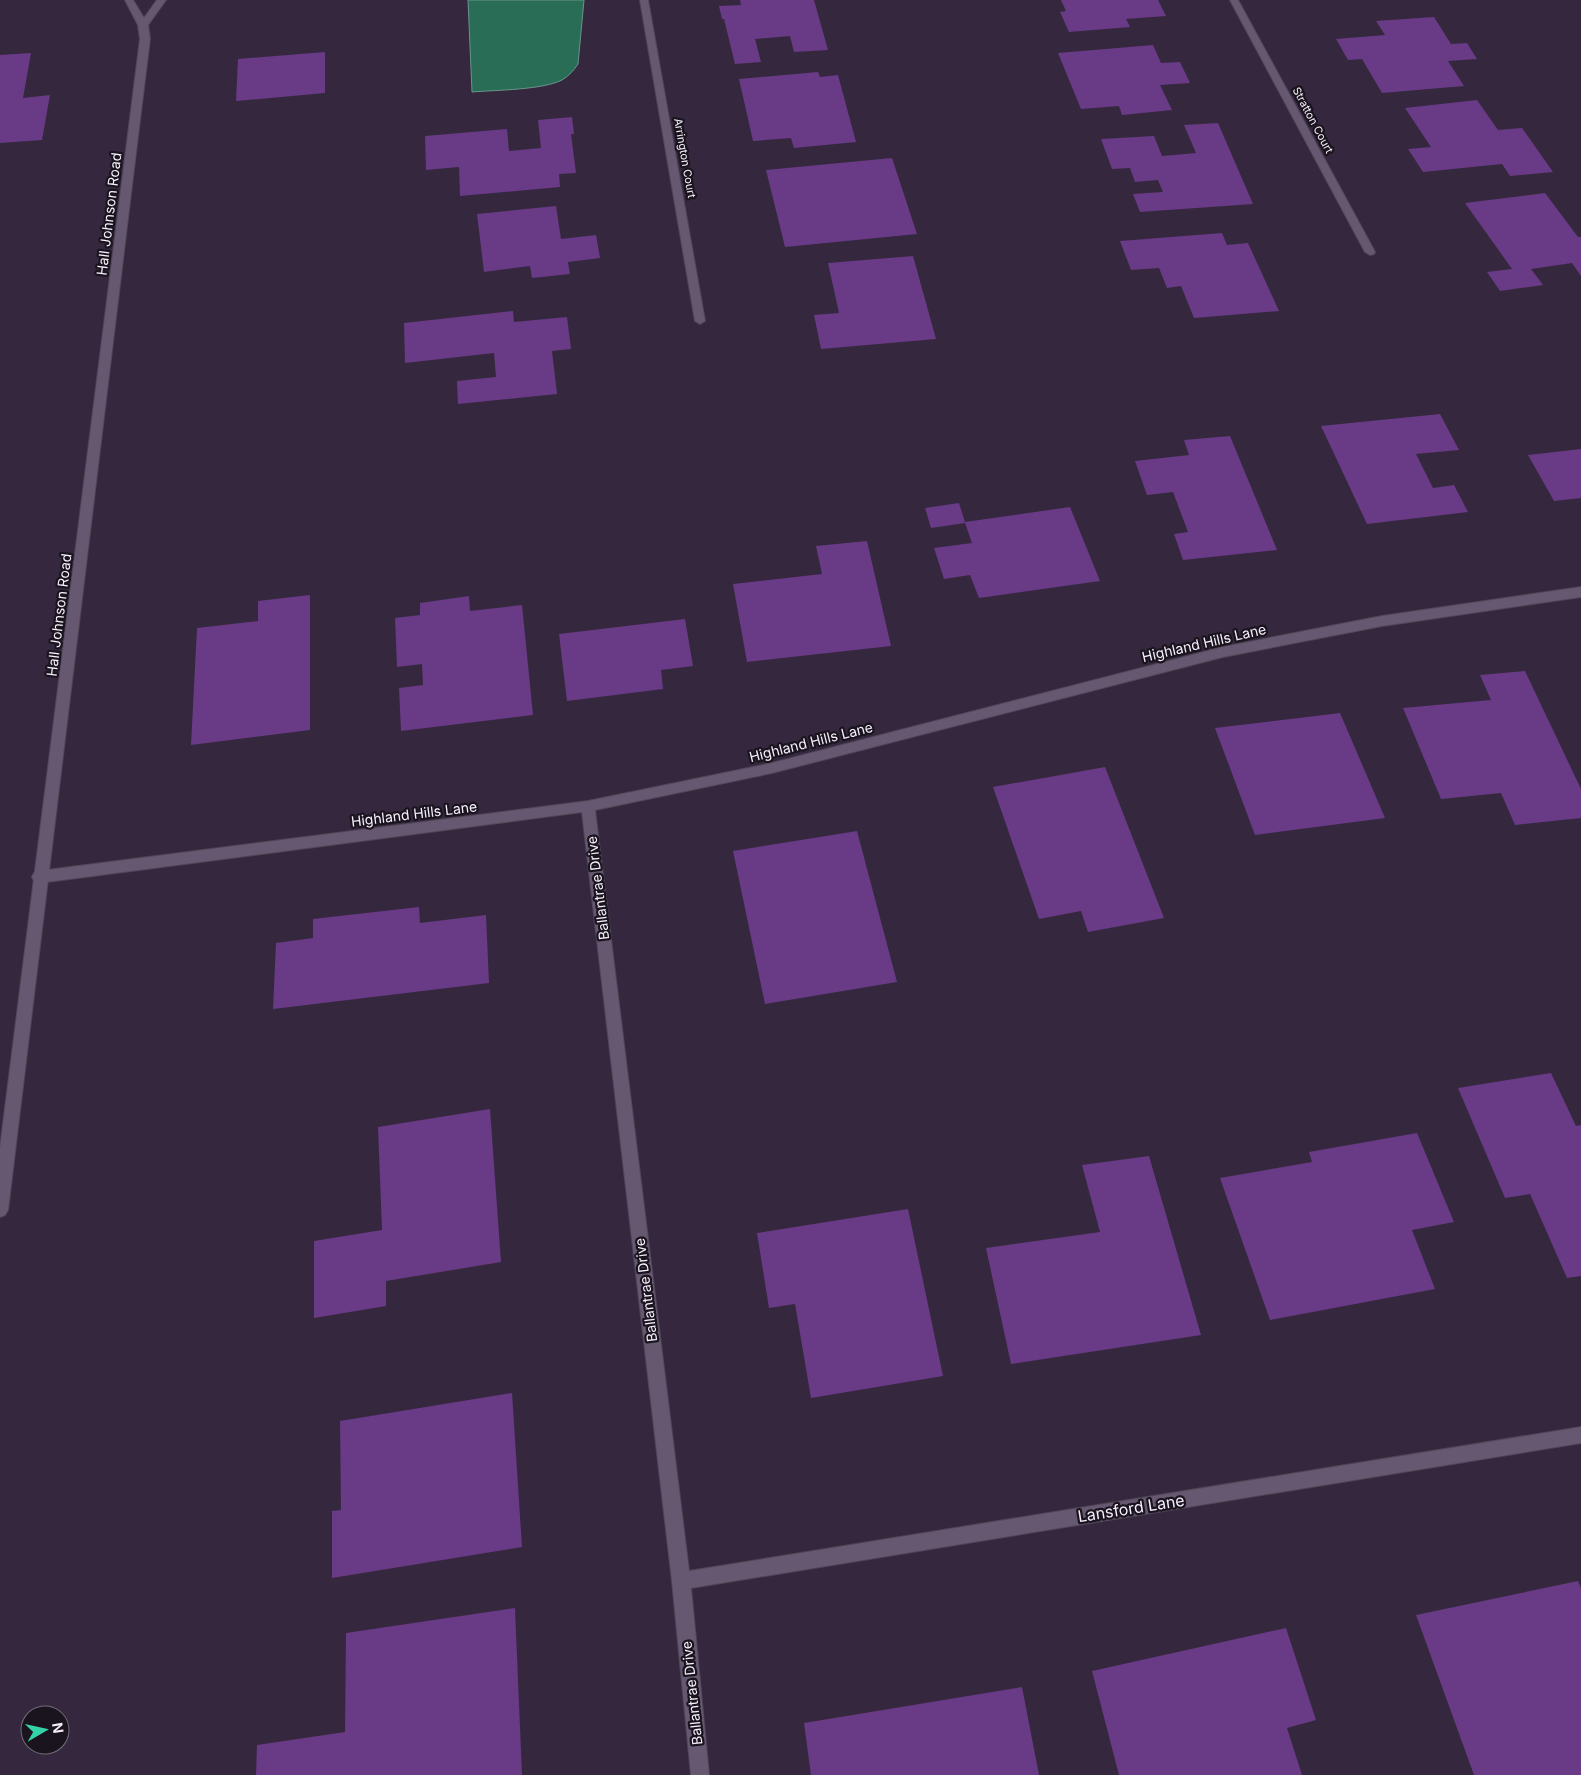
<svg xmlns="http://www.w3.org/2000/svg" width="1581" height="1775" font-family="Inter,sans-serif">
<rect width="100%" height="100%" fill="#35283e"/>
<!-- water -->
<path fill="#2a6d57" stroke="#689489" d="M468 0H584L578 64C574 70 569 76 562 80 542 90 496 90 472 92Z"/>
<!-- building -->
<path fill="#693a85" d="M740 0H814L828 50 794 52 790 36 755 39 761 62 735 64 724 19H722L719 6 741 5Z
M1061 0H1158L1166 16 1126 19 1130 27 1069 32 1060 12 1066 11Z
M1434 17 1451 44 1467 43 1477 59 1448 61 1464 86 1382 93 1362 59 1348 60 1336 39 1385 35 1376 21Z
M1153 45 1161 63 1180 62 1190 83 1160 85 1172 110 1122 115 1119 106 1081 109 1058 53Z
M325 52V93L236 101 238 59Z
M31 53 23 98 50 95 42 140 0 143V55Z
M818 72 820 77 838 75 856 142 794 148 791 138 753 141 739 79Z
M1477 100 1498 130 1522 128 1553 172 1510 176 1502 164 1423 172 1408 149 1431 147 1405 108Z
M572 117 574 134H571L576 173 559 174 560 187 460 196 459 167 426 170 425 136 507 129 509 151 541 148 538 120Z
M1218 123 1253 204 1140 212 1133 194 1163 192 1158 180 1135 182 1130 168 1112 169 1101 139 1154 136 1162 156 1196 153 1184 125Z
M892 158 917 234 785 247 766 170Z
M1545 193 1578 237H1581V276L1572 263 1531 269 1543 285 1500 291 1487 272 1512 269 1465 203Z
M556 206 561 239 596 235 600 258 568 262 570 274 532 278 530 266 484 272 477 214Z
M1222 233 1227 245 1248 243 1279 311 1194 318 1181 286 1167 288 1159 268 1131 270 1120 241Z
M913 256 936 339 821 349 814 315 839 313 828 263Z
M513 311 514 322 567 317 571 349 552 351 557 394 458 404 457 381 496 377 494 353 405 363 404 323Z
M1440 414 1459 450 1416 454 1433 488 1454 485 1468 512 1367 524 1321 426Z
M1230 436 1277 550 1183 560 1174 534 1188 532 1173 492 1147 495 1135 461 1189 455 1184 440Z
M1581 449V498L1554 501 1528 455Z
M959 503 965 522 1070 507 1100 581 979 598 970 575 944 579 934 548 972 543 965 523 931 528 925 508Z
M867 541 891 646 747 662 733 584 822 574 816 546Z
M310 595V730L191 745 197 628 258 621V601Z
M469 596 470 611 522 605 533 715 401 731 399 688 423 685 422 664 397 667 395 618 420 615V603Z
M685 619 693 666 661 670 663 689 567 701 559 634Z
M1525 671 1581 789V818L1515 825 1501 793 1441 799 1403 708 1491 700 1480 675Z
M1340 713 1385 818 1255 835 1215 728Z
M1105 767 1164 918 1088 932 1081 911 1039 919 993 787Z
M857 831 897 982 765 1004 733 851Z
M419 907 420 923 486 915 489 983 273 1009 276 943 313 938V919Z
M1551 1073 1576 1126 1581 1125V1276L1567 1278 1530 1194 1505 1198 1458 1088Z
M490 1109 501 1262 386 1281V1306L314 1318V1241L382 1230 378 1127Z
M1417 1133 1454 1222 1412 1230 1435 1289 1270 1320 1220 1178 1312 1162 1309 1152Z
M1149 1156 1201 1335 1011 1364 986 1248 1100 1232 1082 1165Z
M908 1209 943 1376 811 1398 795 1304 769 1308 757 1233Z
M512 1393 522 1547 332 1578V1511L341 1510 340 1421Z
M1578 1581 1581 1588V1775H1474L1416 1615Z
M515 1608 522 1775H256L257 1745 345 1732 346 1633Z
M1286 1628 1316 1720 1287 1728 1302 1775H1119L1092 1671Z
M1022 1687 1039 1775H811L804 1723Z"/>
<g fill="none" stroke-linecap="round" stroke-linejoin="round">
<!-- minor casing -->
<g stroke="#514658" stroke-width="2">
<path id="minor" d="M640 0H648L705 321 700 324 695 321Z
M1230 0H1238L1375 252 1374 254 1370 255 1365 252Z
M1581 587V597L1382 626 1223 657 772 773 595 810 689 1571 1581 1427V1443L691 1588 709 1775H691L672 1581 582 812 39 883 34 881 32 877 34 873 39 871 588 801 772 763 1223 647 1382 616Z"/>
</g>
<!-- secondary casing -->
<g stroke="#514658" stroke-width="2">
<path id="secondary" d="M125 0H133L144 18 157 0H166L148 25 150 39 132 185 8 1210 5 1215 0 1217V1148L140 39 138 25Z"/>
</g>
<!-- minor -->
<use href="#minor" fill="#665870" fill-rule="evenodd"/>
<!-- secondary -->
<use href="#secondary" fill="#665870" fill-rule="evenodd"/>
</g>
<g text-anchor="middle" stroke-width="4.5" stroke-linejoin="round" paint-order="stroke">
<!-- far-street labels -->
<g font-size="11" fill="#f7effd" stroke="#1a141e">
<text transform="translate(1313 120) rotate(62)" y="4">Stratton Court</text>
<text transform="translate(685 158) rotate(80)" y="4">Arrington Court</text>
</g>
<!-- street labels -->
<g font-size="14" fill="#f7effd" stroke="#1a141e">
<text transform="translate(109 214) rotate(-83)" y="5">Hall Johnson Road</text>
<text transform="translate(59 615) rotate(-83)" y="5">Hall Johnson Road</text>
<text transform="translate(1204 643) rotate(-13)" y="5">Highland Hills Lane</text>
<text transform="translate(811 742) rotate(-14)" y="5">Highland Hills Lane</text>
<text transform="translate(414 814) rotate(-7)" y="5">Highland Hills Lane</text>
<text transform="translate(598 888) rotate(-97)" y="5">Ballantrae Drive</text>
<text transform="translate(646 1290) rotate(-97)" y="5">Ballantrae Drive</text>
<text transform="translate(692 1693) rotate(-96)" y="5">Ballantrae Drive</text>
</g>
<!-- near-street labels -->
<g font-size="16" fill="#f7effd" stroke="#1a141e">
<text transform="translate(1131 1508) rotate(-9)" y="6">Lansford Lane</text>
</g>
</g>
<!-- north arrow -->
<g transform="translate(45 1730) rotate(81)"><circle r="24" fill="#1a141e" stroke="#726c77"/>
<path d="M0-4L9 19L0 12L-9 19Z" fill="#34d4a8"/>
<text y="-8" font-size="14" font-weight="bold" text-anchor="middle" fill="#f7effd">N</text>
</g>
</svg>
